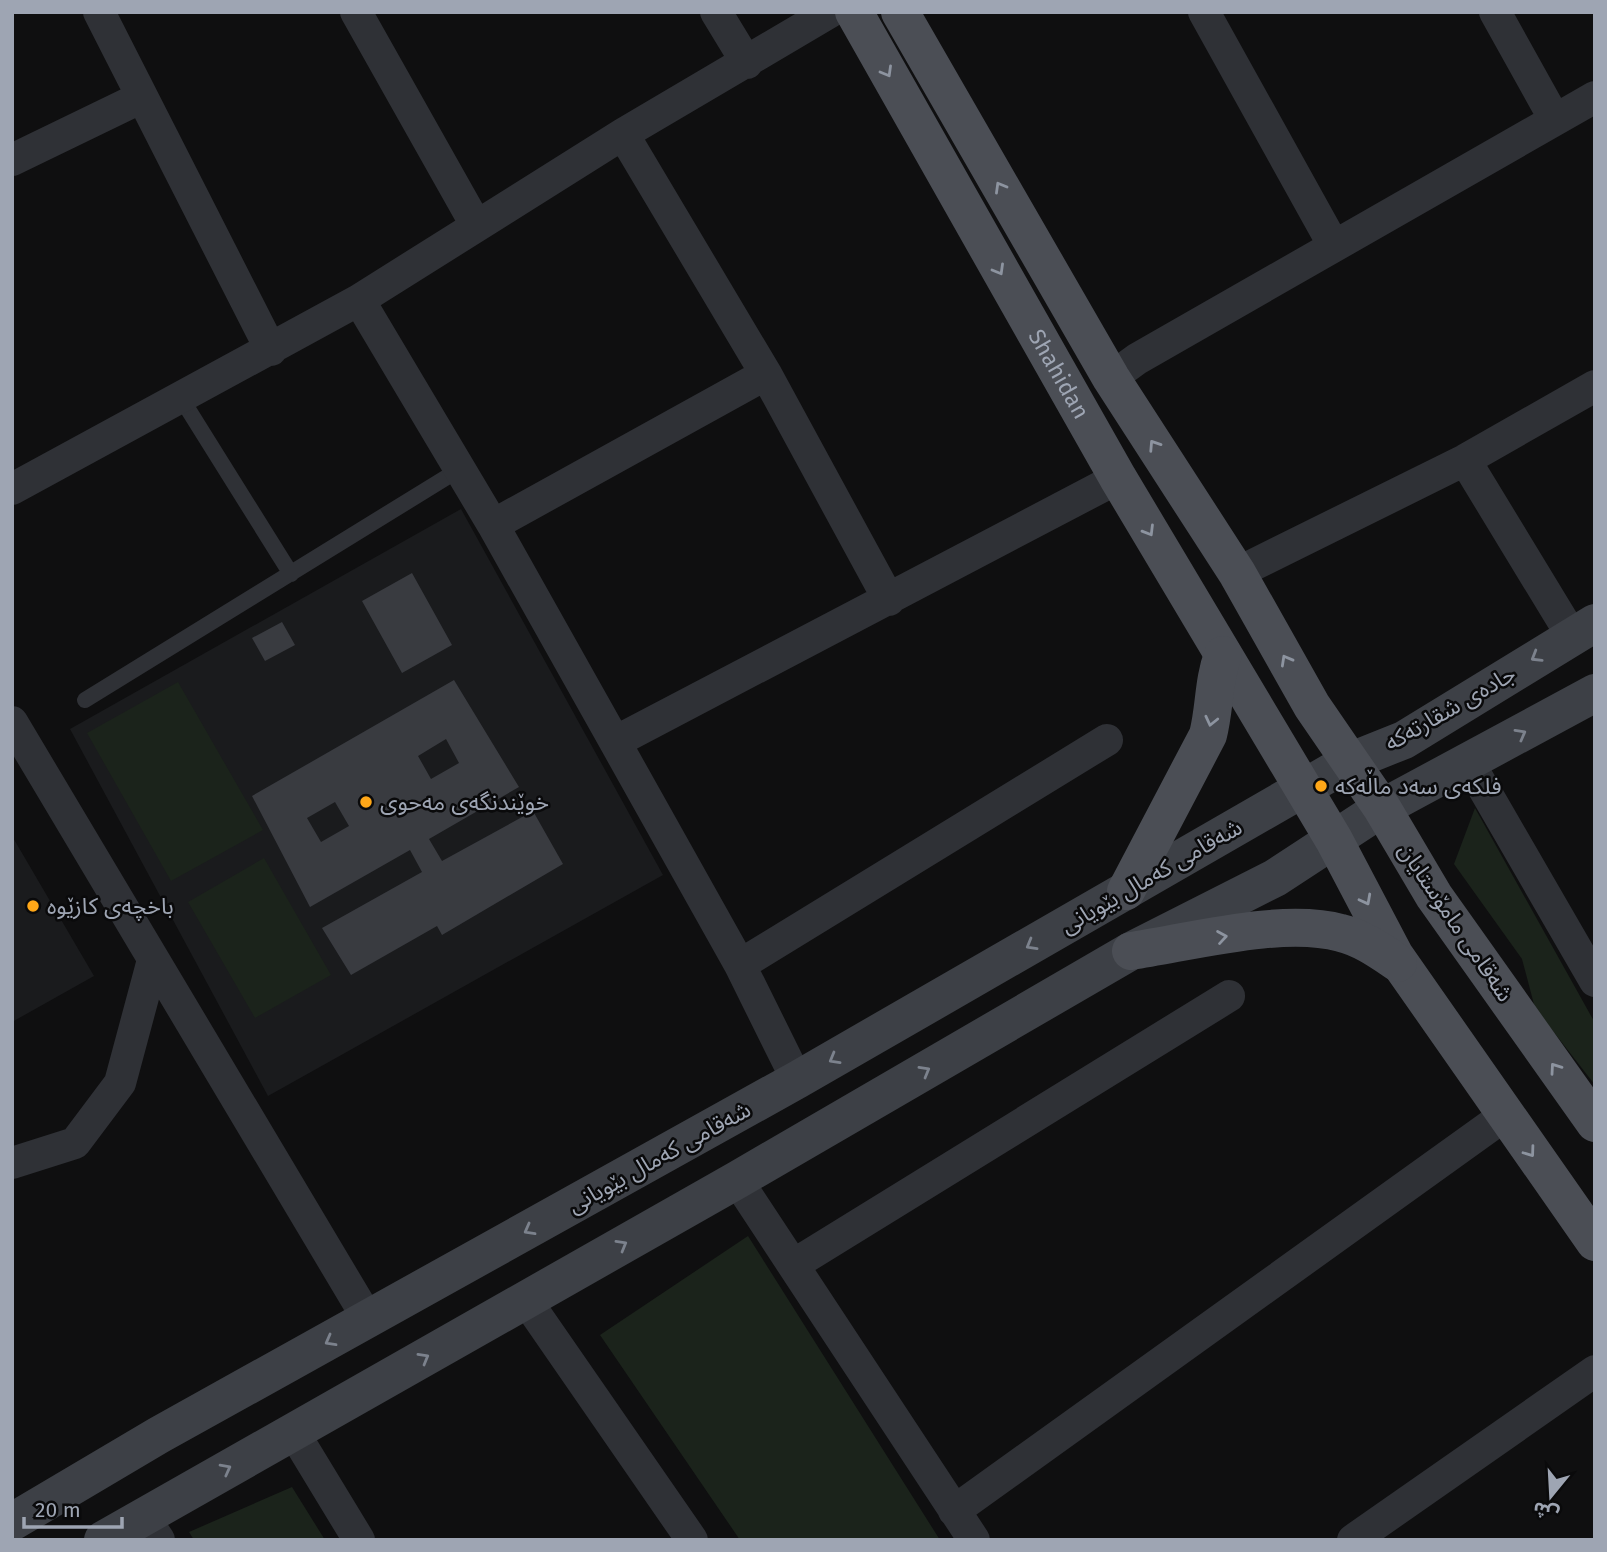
<svg xmlns="http://www.w3.org/2000/svg" width="1607" height="1552" font-family="'Fira Sans','Noto Sans Arabic',sans-serif">
<rect width="100%" height="100%" fill="#0f0f10"/>
<!-- built -->
<path fill="#1a1b1d" d="M461 509 663 875 268 1096 70 729Z
M12 836 94 976 12 1022Z"/>
<!-- green -->
<path fill="#1b231b" d="M178 682 263 830 171 881 87 733Z
M1475 808 1595 1023V1085L1535 1008 1522 959 1454 864Z
M264 858 331 975 255 1018 188 902Z
M748 1236 940 1540H740L600 1335Z
M292 1487 325 1540H194L189 1532Z"/>
<!-- building -->
<path fill="#393b40" fill-rule="evenodd" d="M412 573 452 645 402 673 362 601Z
M282 622 295 645 265 661 252 638Z
M454 680 519 787 429 839 442 861 533 811 563 864 442 935 437 926 351 975 322 928 422 872 410 850 310 907 252 796ZM446 739 459 763 431 779 418 756ZM335 802 349 826 321 842 307 818Z"/>
<g fill="none" stroke-linecap="round" stroke-linejoin="round">
<!-- lane -->
<path stroke="#2f3136" stroke-width="16" d="M181 398 291 574
M85 700 460 469"/>
<!-- street -->
<path stroke="#2f3136" stroke-width="32" d="M99 12 271 350
M356 12 476 225
M716 12 747 63
M1204 12 1334 246
M1495 12 1554 118
M623 134 766 374 889 600
M12 160 142 97
M359 300 493 525 615 742 740 965 797 1080
M1111 378 1137 359 1595 97
M1465 460 1572 636
M12 489 359 300 623 134 830 12
M493 525 766 374
M1237 573 1465 460 1595 386
M12 722 368 1319
M615 742 1118 478
M1469 763 1595 981
M740 965 1107 740
M12 1163 75 1143 120 1083 153 960
M737 1180 974 1540
M793 1265 1229 996
M526 1300 692 1540
M294 1433 359 1540
M954 1511 1504 1116
M143 1516 159 1540
M1353 1540 1595 1371"/>
<!-- secondary -->
<path stroke="#3d4046" stroke-width="38" d="M12 1522 159 1435 797 1080 1349 762 1404 740 1595 623
M103 1540 737 1180 1131 951 1275 878 1382 808 1595 693"/>
<!-- primary -->
<g stroke="#4b4e55" stroke-width="38">
<path id="s1" d="M854 12 1118 478 1334 840 1395 956 1595 1242"/>
<path d="M900 12 1111 378 1237 573 1312 706 1382 808 1434 896 1595 1123"/>
<path d="M1126 891 1208 735C1215 708 1213 681 1223 655"/>
<path d="M1131 951C1191 942 1283 917 1341 933 1362 938 1380 951 1398 963"/>
</g>
</g>
<!-- one-way arrows -->
<defs><path id="oneway-chevron" d="M-2-3.5L2.5 0L-2 3.5" fill="none" stroke-width="1.6" stroke-linecap="round" stroke-linejoin="round" transform="scale(1.75)"/></defs>
<g stroke="#8d94a0">
<use href="#oneway-chevron" transform="translate(887 72) rotate(60)"/>
<use href="#oneway-chevron" transform="translate(1000 187) rotate(-120)"/>
<use href="#oneway-chevron" transform="translate(999 270) rotate(60)"/>
<use href="#oneway-chevron" transform="translate(1154 445) rotate(-123)"/>
<use href="#oneway-chevron" transform="translate(1149 531) rotate(59)"/>
<use href="#oneway-chevron" transform="translate(1286 660) rotate(-119)"/>
<use href="#oneway-chevron" transform="translate(1211 721) rotate(103)"/>
<use href="#oneway-chevron" transform="translate(1366 900) rotate(62)"/>
<use href="#oneway-chevron" transform="translate(1222 937) rotate(-9)"/>
<use href="#oneway-chevron" transform="translate(1555 1068) rotate(-125)"/>
<use href="#oneway-chevron" transform="translate(1530 1152) rotate(54)"/>
</g>
<g stroke="#7c828d">
<use href="#oneway-chevron" transform="translate(1536 657) rotate(149)"/>
<use href="#oneway-chevron" transform="translate(1521 734) rotate(-29)"/>
<use href="#oneway-chevron" transform="translate(1031 945) rotate(150)"/>
<use href="#oneway-chevron" transform="translate(834 1059) rotate(150)"/>
<use href="#oneway-chevron" transform="translate(925 1071) rotate(-30)"/>
<use href="#oneway-chevron" transform="translate(529 1230) rotate(151)"/>
<use href="#oneway-chevron" transform="translate(622 1245) rotate(-30)"/>
<use href="#oneway-chevron" transform="translate(330 1341) rotate(151)"/>
<use href="#oneway-chevron" transform="translate(424 1358) rotate(-30)"/>
<use href="#oneway-chevron" transform="translate(226 1469) rotate(-28)"/>
</g>
<!-- markers -->
<g fill="#ffa718" stroke="#0a0a0b" stroke-width="2.5">
<circle cx="1321" cy="786" r="7"/>
<circle cx="366" cy="802" r="7"/>
<circle cx="33" cy="906" r="7"/>
</g>
<g text-anchor="middle" stroke-width="5" stroke-linejoin="round" paint-order="stroke">
<!-- street labels -->
<g font-size="23" fill="#9ea5b3" stroke="#0a0a0b">
<text dy="8" stroke="none"><textPath href="#s1" startOffset="416">Shahidan</textPath></text>
<text transform="translate(1450 708) rotate(-30)" y="8">جادەی شقارتەکە</text>
<text transform="translate(1151 876) rotate(-30)" y="8">شەقامی کەمال بێویانی</text>
<text transform="translate(1456 922) rotate(56)" y="8">شەقامی مامۆستایان</text>
<text transform="translate(659 1157) rotate(-29)" y="8">شەقامی کەمال بێویانی</text>
</g>
<!-- poi labels -->
<g font-size="23" fill="#9ea5b3" stroke="#0a0a0b" text-anchor="start">
<text x="1335" y="794">فلکەی سەد ماڵەکە</text>
<text x="380" y="810">خوێندنگەی مەحوی</text>
<text x="47" y="914">باخچەی کازێوە</text>
</g>
</g>
<!-- border -->
<rect width="1607" height="1552" fill="none" stroke="#9ea5b3" stroke-width="28"/>
<!-- north arrow -->
<g transform="translate(1551 1496) rotate(198)" stroke="#0a0a0b" stroke-width="5" paint-order="stroke">
<path d="M0-5L12 26L0 18L-12 26Z" fill="#9ea5b3"/>
<text y="-10" font-size="19" font-weight="bold" text-anchor="middle" fill="#9ea5b3">ش</text>
</g>
<!-- scale -->
<path d="M24 1517v10h98v-10" fill="none" stroke="#9ea5b3" stroke-width="3.5"/>
<text x="35" y="1517" font-size="21" fill="#9ea5b3" stroke="#0a0a0b" stroke-width="5" paint-order="stroke">20 m</text>
</svg>
